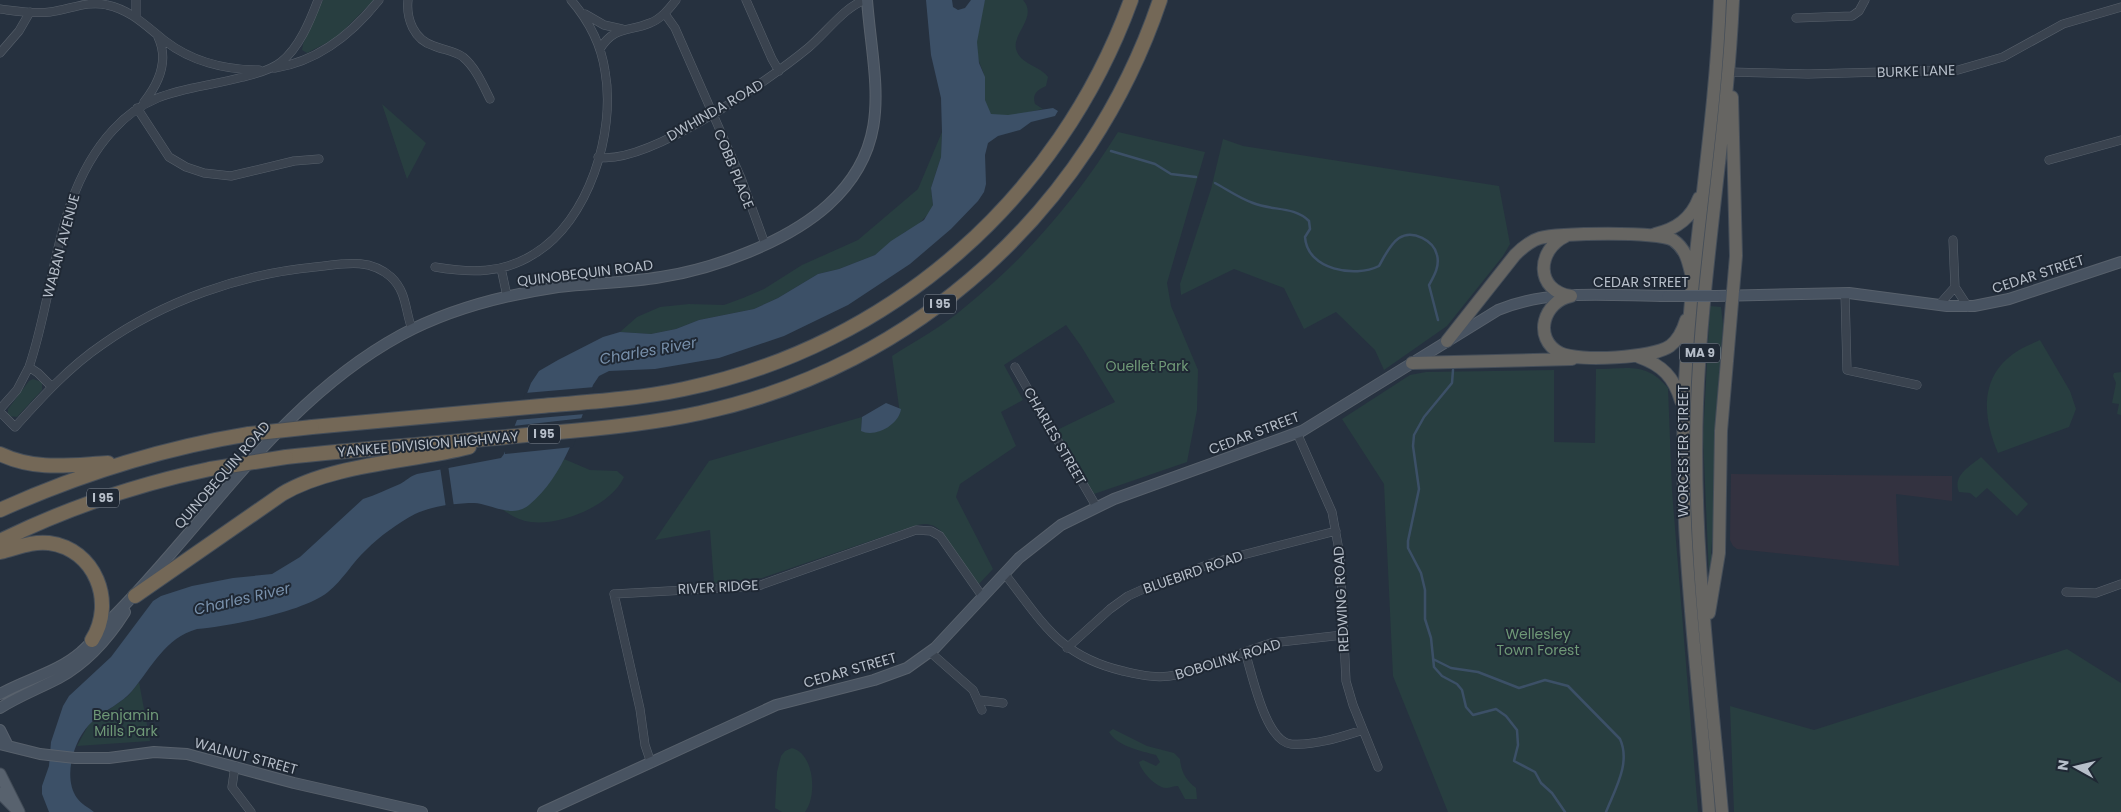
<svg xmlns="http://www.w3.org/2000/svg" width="2121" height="812" font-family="Poppins,sans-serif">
<rect width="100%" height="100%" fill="#26313f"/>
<!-- medical -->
<path fill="#333240" d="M1731 474 1952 476V501L1896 494 1899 566 1737 549 1733 546 1730 540Z"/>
<!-- green -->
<path fill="#283e40" d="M323 0H374L336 38 307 53 302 50 303 44Z
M985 0H1023C1039 18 1009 35 1017 52 1023 65 1040 66 1048 77L1046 86C1037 90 1032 94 1035 104L1043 109C1029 111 1007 120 993 115 980 110 986 86 984 76 983 69 979 64 978 57 975 38 979 18 985 0Z
M382 104 426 143 407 179Z
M942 132 941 157 931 188 933 205 930 212 916 227 905 232 875 255 839 269 818 274 778 298 754 309 699 320 676 329 651 334 620 332 637 317 660 307 689 304 724 305 743 298 764 289 802 265 858 240 918 189Z
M1118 132 1205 152 1167 283 1171 306 1198 370 1197 410 1187 462 1094 494 1057 430 1115 402 1081 346 1066 325 1004 365 1023 400 1001 412 1016 446 960 484 956 497 993 569 977 586 941 531C933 524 927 523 917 525L762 578 714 583 710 530 655 540 709 461 862 417 861 430 900 414 892 356C917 340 943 326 965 307 1026 258 1077 198 1118 132Z
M1223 139 1243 146 1499 186 1510 244 1503 256 1447 326 1384 370 1375 350 1336 312 1304 329 1284 288 1234 269 1181 295 1180 284 1211 189Z
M1710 306 1721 307 1723 325 1714 441V517L1711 554 1713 557 1709 576 1703 437Z
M2040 340 2070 391 2076 409 2069 427 1998 453C1983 418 1979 379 2013 354 2021 348 2031 344 2040 340Z
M1596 369C1627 369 1646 361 1668 388L1672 491 1698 812H1448L1393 676 1384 484 1342 419 1410 375 1426 372 1554 370V442L1595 443Z
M2121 372V415L2117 414 2119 404 2112 403 2116 383 2113 376 2114 373Z
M33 379 42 382V390L17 417 8 416V409L29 381Z
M1981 457 2028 504 2017 516 1987 488 1976 498 1970 493 1959 492C1952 475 1971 466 1981 457Z
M564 459 590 470 617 471 624 477C612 505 561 526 531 522 521 521 512 516 503 510 533 511 550 482 564 459Z
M2067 649 2121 683V812H1734L1730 706 1814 730Z
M139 682 150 741 77 746 89 724 128 696Z
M1113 729 1147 746 1174 753 1180 759C1181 772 1186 780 1196 788L1197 799H1185L1178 786C1173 786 1170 788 1166 788 1155 787 1141 771 1139 762L1143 760 1156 766 1160 762 1156 755C1141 751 1117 746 1109 732Z
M792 748C815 754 817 797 805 812H782L775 808 777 772 781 756 785 751Z"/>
<!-- water -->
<path fill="#3c5067" d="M926 0H952L953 7 958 10 965 8 971 0H985L977 42 979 63 985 77V100L991 114 1008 115 1053 108 1058 111 1055 116 1031 122 1020 130 998 136 988 143 985 155 986 184 984 192 978 201 951 229 910 264 848 305 784 336 719 358 655 369 609 371 599 376 593 385C578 427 565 475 529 505 512 519 492 504 474 503 456 503 432 506 415 514 398 523 380 536 366 550 352 563 343 580 328 592 303 612 230 626 197 629 165 638 152 667 132 691 122 703 105 710 93 721 74 737 62 777 77 798 81 804 88 807 94 812H49L42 794V786L49 766 51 742 63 706 69 696 111 657 153 601 161 596 192 586 233 578 272 574 300 557 363 499C376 495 387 489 400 484 406 481 410 476 417 474L501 458 504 454 531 383 539 371 558 360 603 337 620 332 651 334 676 329 699 320 754 309 778 298 818 274 839 269 875 255 891 241 924 220 933 205 931 188 941 157 942 132 941 98 931 55Z
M886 403 901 409C899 425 875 438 861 431L862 417Z"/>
<!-- pier -->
<path fill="#26313f" d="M595 387 585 414 516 420 525 393Z
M584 418 573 447 505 454V446L513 426Z
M448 465 454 507 446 508 440 467Z"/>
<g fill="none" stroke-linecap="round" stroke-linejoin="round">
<!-- stream -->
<path stroke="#3c5067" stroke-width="2.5" d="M1111 151 1155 164 1171 174 1196 177
M1215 183C1228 190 1239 198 1253 203 1272 211 1294 206 1309 221L1310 229 1305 237C1307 270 1355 278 1379 266 1384 257 1390 244 1399 238 1413 229 1434 241 1437 255 1440 266 1434 276 1429 285L1438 320
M1453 370 1452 383 1424 417 1414 435 1413 446 1419 489 1408 541V548L1421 573 1425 590V619L1431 638 1434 667 1442 676 1457 684 1462 690 1466 707 1473 715 1496 709 1506 716 1517 730 1518 745 1514 761 1535 772 1541 783 1552 793 1565 812
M1433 659 1451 668 1478 672 1519 688 1545 680 1568 686 1620 739C1631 763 1615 789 1606 812"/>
<!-- minor casing -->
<g stroke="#58616c" stroke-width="9">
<path id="minor" d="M136 0V17
M408 0C406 19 414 40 434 46 444 50 455 51 463 57 476 68 483 85 490 99
M746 0 772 59 779 71
M0 9C16 11 33 14 50 12 69 10 87 0 107 5 131 10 146 26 165 41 191 61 225 70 259 70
M585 14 604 25 622 29
M665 14 675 28 741 178 765 244
M1796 18 1852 16 1859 11 1865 0
M600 49C614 26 628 32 650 23 661 19 669 9 676 0
M0 53 19 31 30 12
M275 68C319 61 352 34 379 0
M1728 72 1808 74 1958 70 2003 57 2063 24 2121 7
M144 102C159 83 169 60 158 37
M137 108 169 157 186 167 204 173 231 176 294 161 319 159
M598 157C647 166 769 80 808 48 824 35 847 4 866 0
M2049 160 2121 140
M1953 240 1955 287 1968 307
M435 267C470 273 503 274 534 254 589 221 616 132 605 71 601 44 589 21 571 0
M501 268 507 296
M1845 293 1847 370 1917 385
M1939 305 1955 287
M29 367 38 373 52 387
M1015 367 1096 506
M0 409 17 390 29 367C56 289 54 194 113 130 152 87 191 91 243 77 256 74 271 70 281 62 299 48 310 21 318 0
M0 412 15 427C42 397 69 367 103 344 164 301 241 274 315 267 342 264 369 257 391 277 407 292 405 311 412 329
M1297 433 1332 512 1340 556 1346 681 1353 705 1378 767
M1004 573C1042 621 1058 656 1123 671 1141 675 1157 679 1176 675L1271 643 1343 635
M2066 592 2096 593 2121 584
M1067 648 1110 609 1128 596 1148 587 1215 562 1336 531
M930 652 973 690 982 710
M1245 652C1252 673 1265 741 1291 744 1314 746 1341 737 1363 730
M979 700 1003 703
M651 763 645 745 640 709 614 594 758 586 916 530 931 531 940 536 982 596
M235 766 232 787 251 812"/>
</g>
<!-- secondary casing -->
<g stroke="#58616c" stroke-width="12">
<path id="secondary" d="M1716 296 1849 293 1947 306H1974L2009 299 2121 262
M0 694C27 679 58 672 81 652 92 643 100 631 110 620 206 525 278 402 401 335 449 309 504 295 558 287 592 283 627 283 661 277 714 269 787 242 828 205 896 143 873 79 867 0
M0 708C19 696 40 688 59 678 88 662 108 639 125 612
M0 730 8 746
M0 744 40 754 75 758H109L154 752 187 754 294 783 422 812
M543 812 776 705 874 680 907 668 935 648 1019 558 1061 525 1114 499 1302 431 1498 310C1550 288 1612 296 1667 296"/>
</g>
<!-- primary casing -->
<g stroke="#434c58" stroke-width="13">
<path id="primary" d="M0 774 19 812
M0 793 15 808"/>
</g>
<!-- trunk casing -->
<g stroke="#454e59" stroke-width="14">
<path id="trunk" d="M1655 234C1676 229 1691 219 1699 198
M1566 236C1536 250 1535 291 1571 296
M1571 296C1544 301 1532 338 1560 353 1579 362 1653 358 1670 346 1678 340 1683 330 1686 320
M1447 341 1515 255C1523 247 1530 241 1540 238 1558 233 1659 231 1673 240 1685 248 1688 260 1691 273
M1639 357C1662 365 1674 377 1681 401
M1412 363 1572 359
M1709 613 1719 553 1721 431 1736 256 1732 97
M1709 812C1699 678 1679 543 1684 408 1688 271 1715 136 1720 0
M1722 812C1710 676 1692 540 1697 404 1702 269 1727 135 1733 0"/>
</g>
<!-- motorway casing -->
<g stroke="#454e59" stroke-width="16">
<path id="motorway" d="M312 427C388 420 464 413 541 406 589 402 637 399 684 389 891 346 1059 198 1131 0
M0 454C36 471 70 465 108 463
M286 457C372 448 460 442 547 433 598 429 650 424 700 413 916 367 1090 208 1160 0
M0 510C80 474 163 448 249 434
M0 541C67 508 138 484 210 469
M0 552C17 548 31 541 49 543 95 549 116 602 92 640
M135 596 282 494C332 464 411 462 469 447"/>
</g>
<!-- minor -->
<use href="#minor" stroke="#3a434f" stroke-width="8"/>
<!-- secondary -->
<use href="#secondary" stroke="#485361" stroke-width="10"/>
<!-- primary -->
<use href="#primary" stroke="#58626e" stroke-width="11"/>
<!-- trunk -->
<use href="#trunk" stroke="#666562" stroke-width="12"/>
<!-- motorway -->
<use href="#motorway" stroke="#746857" stroke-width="14"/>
<!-- secondary-bridge casing -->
<g stroke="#58616c" stroke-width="12" stroke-linecap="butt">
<path id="secondary-bridge" d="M1667 296H1716"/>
</g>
<!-- motorway-bridge casing -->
<g stroke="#454e59" stroke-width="16" stroke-linecap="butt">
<path id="motorway-bridge" d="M249 434 312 427
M210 469 286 457"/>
</g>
<!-- secondary-bridge -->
<use href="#secondary-bridge" stroke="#485361" stroke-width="10"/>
<!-- motorway-bridge -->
<use href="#motorway-bridge" stroke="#746857" stroke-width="14"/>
</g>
<g text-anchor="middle" stroke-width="4" stroke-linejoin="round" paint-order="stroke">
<!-- shield labels -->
<g fill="#1f2834" stroke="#89919c" stroke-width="1">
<rect x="924" y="294.5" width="32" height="19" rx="4"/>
<rect x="1680" y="343.5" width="40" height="19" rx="4"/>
<rect x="528" y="424.5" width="32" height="19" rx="4"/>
<rect x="87" y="488.5" width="32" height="19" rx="4"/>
</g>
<g font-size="12" font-weight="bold" fill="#b6bec9">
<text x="940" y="308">I 95</text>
<text x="1700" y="357">MA 9</text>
<text x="544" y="438">I 95</text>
<text x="103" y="502">I 95</text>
</g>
<!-- street labels -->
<g font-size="14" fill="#b6bec9" stroke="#1f2834">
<text transform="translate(1916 71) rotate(-2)" y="5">BURKE LANE</text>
<text transform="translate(715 110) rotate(-30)" y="5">DWHINDA ROAD</text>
<text transform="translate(734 169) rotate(68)" y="5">COBB PLACE</text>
<text transform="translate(61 246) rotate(-75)" y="5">WABAN AVENUE</text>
<text transform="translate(585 273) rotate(-7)" y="5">QUINOBEQUIN ROAD</text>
<text transform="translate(2038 274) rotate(-18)" y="5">CEDAR STREET</text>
<text x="1641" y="287">CEDAR STREET</text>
<text transform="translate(1254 433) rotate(-21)" y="5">CEDAR STREET</text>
<text transform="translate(1055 436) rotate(60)" y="5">CHARLES STREET</text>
<text transform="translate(428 444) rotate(-5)" y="5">YANKEE DIVISION HIGHWAY</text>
<text transform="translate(1683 451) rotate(-90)" y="5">WORCESTER STREET</text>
<text transform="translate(222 475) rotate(-49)" y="5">QUINOBEQUIN ROAD</text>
<text transform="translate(1193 572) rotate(-19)" y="5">BLUEBIRD ROAD</text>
<text transform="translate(718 587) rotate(-3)" y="5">RIVER RIDGE</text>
<text transform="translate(1341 599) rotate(-93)" y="5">REDWING ROAD</text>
<text transform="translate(1228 659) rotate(-17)" y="5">BOBOLINK ROAD</text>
<text transform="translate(850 670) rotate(-16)" y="5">CEDAR STREET</text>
<text transform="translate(246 756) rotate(15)" y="5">WALNUT STREET</text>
</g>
<!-- park labels -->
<g font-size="14" fill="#6f9977" stroke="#1f2834">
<text x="1147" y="371">Ouellet Park</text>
<text x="1538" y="639">Wellesley<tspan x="1538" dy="16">Town Forest</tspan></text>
<text x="126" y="720">Benjamin<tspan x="126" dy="16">Mills Park</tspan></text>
</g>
<!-- water labels -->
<g font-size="15" font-style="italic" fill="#7890ab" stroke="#1f2834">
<text transform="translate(648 351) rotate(-10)" y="5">Charles River</text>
<text transform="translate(242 599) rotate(-13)" y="5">Charles River</text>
</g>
</g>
<!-- north arrow -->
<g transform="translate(2076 767) rotate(278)" stroke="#1f2834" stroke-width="4" paint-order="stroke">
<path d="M0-4L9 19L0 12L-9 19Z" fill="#b6bec9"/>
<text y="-8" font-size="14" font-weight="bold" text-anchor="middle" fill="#b6bec9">N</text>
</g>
</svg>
